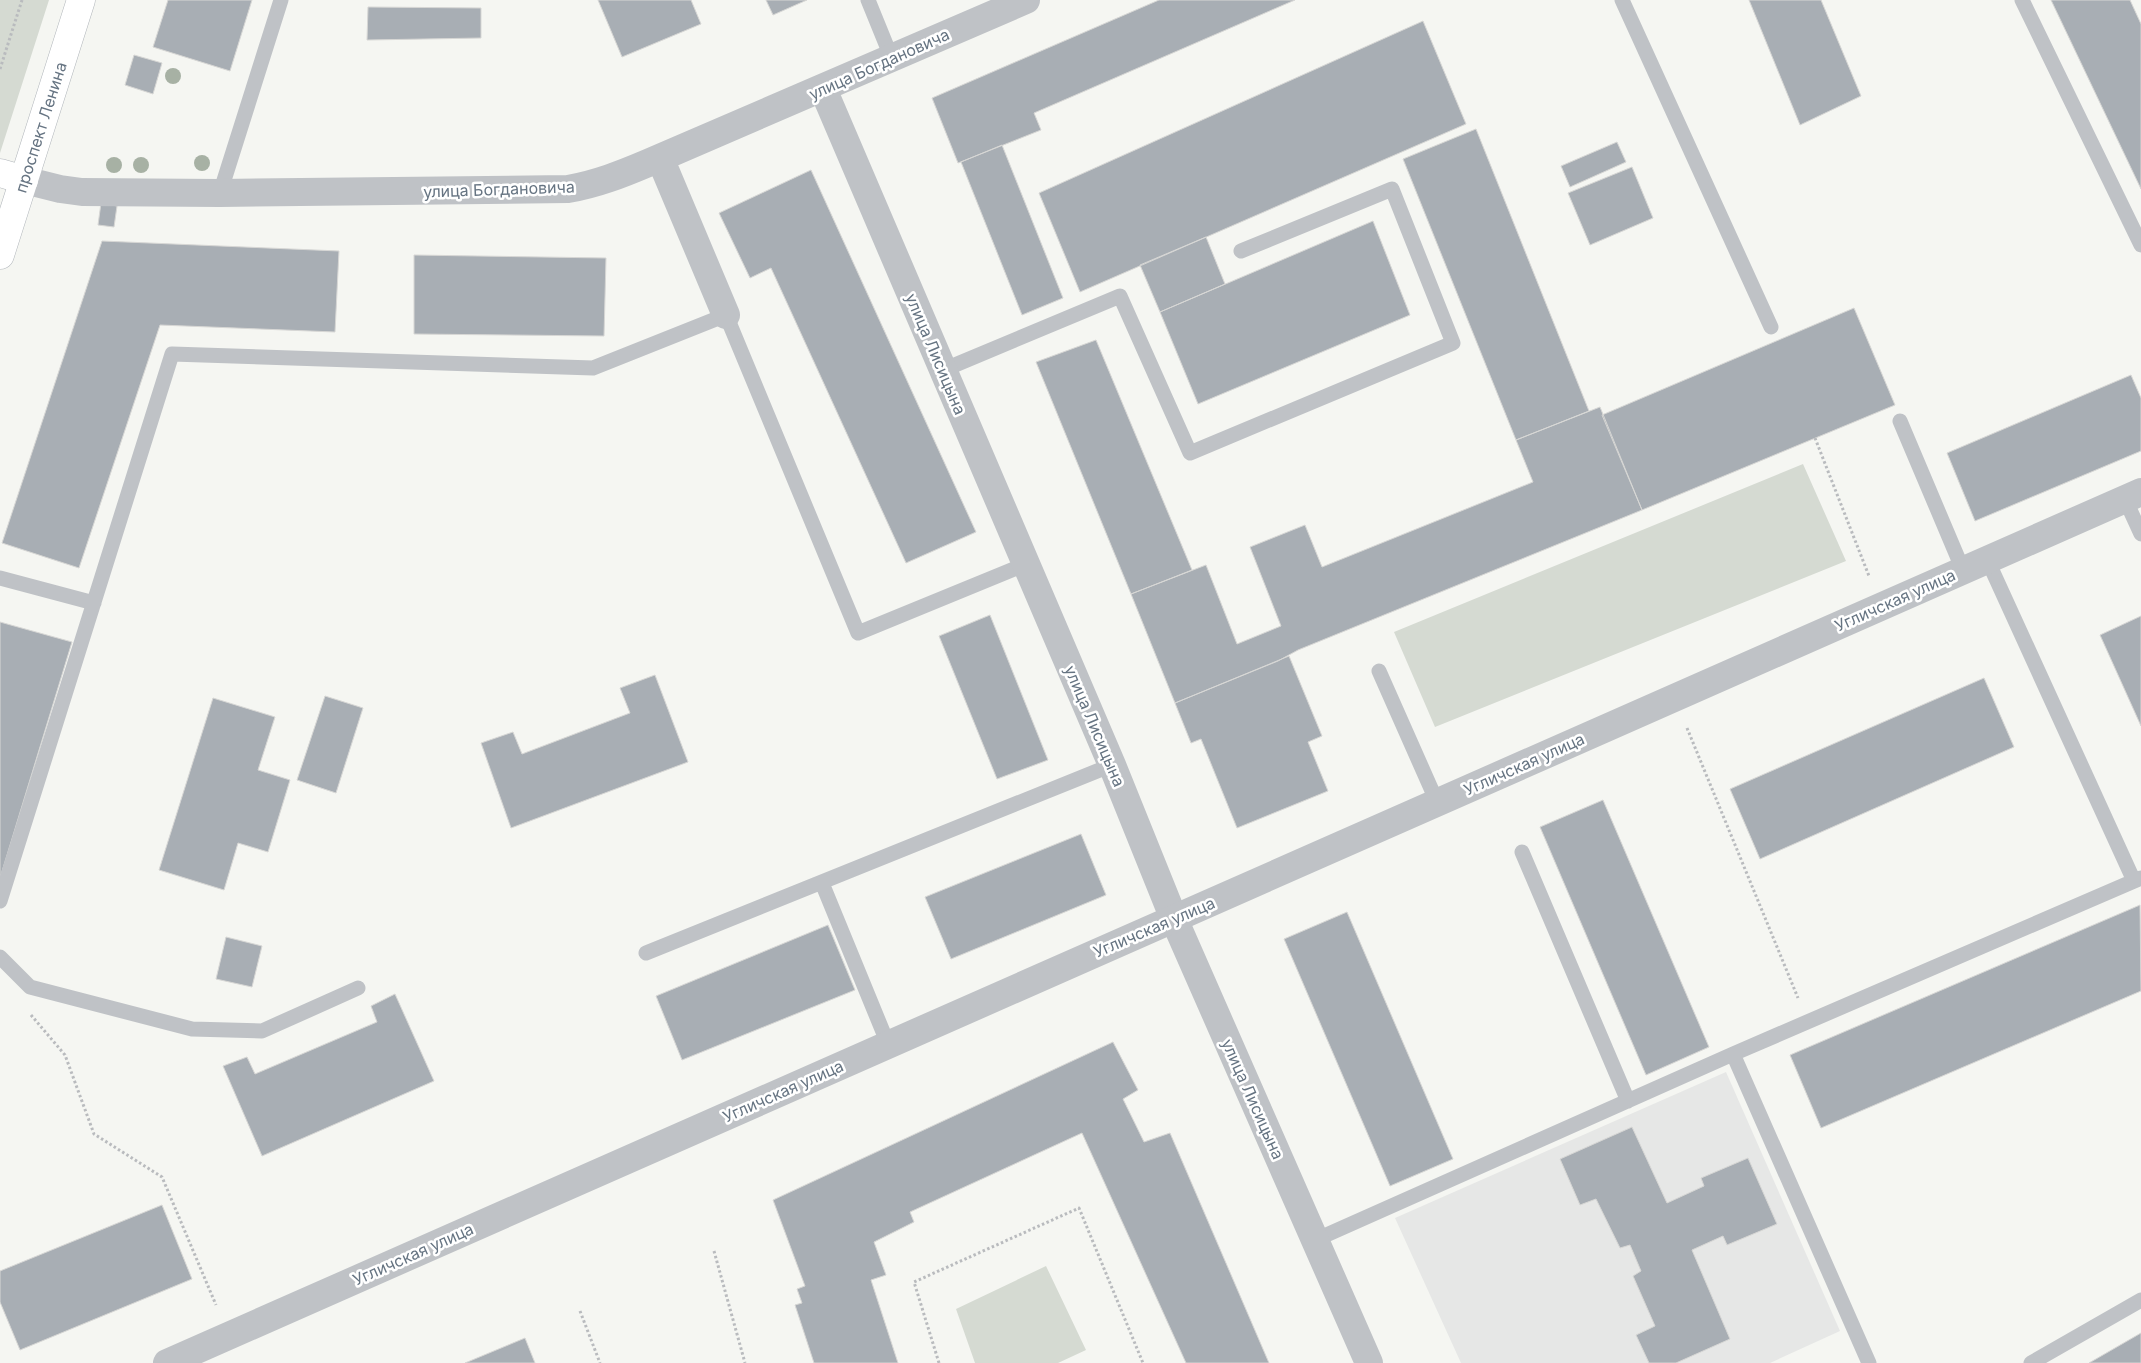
<svg xmlns="http://www.w3.org/2000/svg" width="2141" height="1363" font-family="Inter,sans-serif">
<rect width="100%" height="100%" fill="#f5f6f2"/>
<!-- built -->
<path fill="#e6e7e6" d="M1726 1072 1840 1331 1770 1363H1461L1395 1218Z"/>
<!-- green -->
<path fill="#d5dad2" d="M0 0H49L0 153Z
M1803 464 1846 561 1435 727 1394 632Z
M1046 1266 1086 1350 1058 1363H975L956 1309Z"/>
<!-- building -->
<path fill="#a8aeb4" stroke="#d7d7d5" d="M168 0H252L230 71 153 47Z
M598 0H691L701 24 622 57Z
M766 0H807L773 15Z
M1159 0H1295L1034 113 1041 130 958 163 932 98Z
M1749 0H1821L1861 96 1800 125Z
M2051 0H2130L2141 24V189Z
M368 7 481 8V38L367 40Z
M1423 21 1466 124 1080 292 1039 193Z
M134 55 162 63 153 94 125 85Z
M1476 129 1589 411 1516 440 1403 159Z
M1617 142 1626 162 1570 187 1561 166Z
M1002 145 1063 298 1022 315 961 162Z
M1632 167 1653 218 1590 245 1568 193Z
M811 170 976 532 906 563 771 268 750 278 719 213Z
M101 203 117 206 114 227 98 225Z
M1373 221 1410 315 1198 404 1160 312Z
M1206 237 1225 284 1160 312 1140 265Z
M102 241 339 251 335 332 160 325 79 568 2 543Z
M414 255 606 258 604 336 414 334Z
M1854 308 1895 405 1642 510 1602 415Z
M1096 340 1192 570 1131 594 1036 362Z
M2131 375 2141 398V451L1975 521 1947 453Z
M1600 407 1642 510 1298 650 1278 661 1175 703 1131 594 1206 565 1237 644 1281 626 1250 547 1305 525 1322 567 1533 482 1516 440Z
M990 615 1048 760 997 779 939 636Z
M2141 616V726L2100 635Z
M0 622 72 642 0 878Z
M1289 656 1322 736 1308 742 1328 791 1237 828 1201 739 1191 743 1175 703Z
M655 675 688 762 511 828 481 743 513 732 522 754 630 713 620 688Z
M1984 678 2014 747 1760 859 1730 789Z
M325 696 363 708 336 793 297 780Z
M213 698 275 717 258 770 290 780 268 852 238 843 224 890 159 870Z
M1603 800 1709 1047 1646 1075 1540 827Z
M1081 834 1106 895 951 959 925 897Z
M2140 905 2141 991 1821 1128 1790 1055Z
M1347 912 1453 1159 1390 1186 1284 939Z
M828 925 855 990 682 1060 656 996Z
M226 937 262 946 252 987 216 979Z
M395 994 434 1081 262 1156 223 1066 247 1057 255 1074 377 1022 371 1006Z
M1113 1042 1138 1090 1123 1099 1144 1142 1170 1133 1269 1363H1186L1082 1133 910 1212 914 1222 874 1242 886 1275 871 1280 898 1363H814L795 1305 802 1303 797 1289 805 1286 773 1200Z
M1632 1127 1667 1203 1704 1186 1701 1178 1748 1158 1777 1224 1727 1245 1723 1236 1692 1250 1730 1339 1676 1363H1649L1636 1335 1655 1326 1633 1276 1641 1271 1630 1245 1620 1248 1596 1199 1580 1205 1560 1159Z
M162 1205 192 1279 20 1350 0 1302V1271Z
M2141 1333V1363H2089Z
M525 1338 535 1363H465Z"/>
<g fill="none" stroke-linecap="round" stroke-linejoin="round">
<!-- secondary casing -->
<g stroke="#b1b6bb" stroke-width="29">
<g id="secondary">
<path d="M0 173 24 180"/>
<path id="s1" d="M0 255 81 0"/>
</g>
</g>
<!-- path -->
<path stroke="#b9bbbe" stroke-width="3" stroke-dasharray="2.5 2.5" stroke-linecap="butt" d="M0 69 22 0
M1815 438 1869 576
M1687 728 1798 998
M31 1015 65 1055 94 1134 162 1177 216 1305
M714 1251 745 1363
M580 1311 600 1363
M939 1363 914 1282 1079 1208 1143 1363"/>
<!-- service -->
<path stroke="#bfc2c6" stroke-width="15" d="M868 0 892 59
M1622 0 1771 327
M2022 0 2141 245
M220 193 281 0
M943 370 1120 296 1190 453 1453 343 1392 189 1241 251
M1900 421 1963 570
M2125 499 2141 534
M1987 559 2134 881
M0 578 94 603
M1379 671 1437 802
M1522 852 1628 1101
M822 883 888 1044
M0 901 172 354 593 368 726 315 858 633 1026 564
M646 953 1112 765
M0 957 30 987 192 1029 262 1031 358 988
M1733 1054 1869 1363
M1315 1240 1733 1054 2141 878
M2031 1363 2141 1300"/>
<!-- minor -->
<path stroke="#bfc2c6" stroke-width="28" d="M823 89 1112 765 1174 919 1369 1363
M660 158 726 315
M24 180 60 189 82 192 220 193 568 189C597 184 622 174 648 163L1026 0"/>
<!-- tertiary -->
<path stroke="#bfc2c6" stroke-width="28" d="M167 1363 2141 492"/>
<!-- secondary -->
<use href="#secondary" stroke="#fff" stroke-width="28"/>
</g>
<!-- trees -->
<g fill="#a7b1a4">
<circle cx="173" cy="76" r="8"/>
<circle cx="202" cy="163" r="8"/>
<circle cx="114" cy="165" r="8"/>
<circle cx="141" cy="165" r="8"/>
</g>
<g text-anchor="middle" stroke-width="5" stroke-linejoin="round" paint-order="stroke">
<!-- street labels -->
<g font-size="16" fill="#667482" stroke="#fff">
<text transform="translate(879 64) rotate(-24)" y="6">улица Богдановича</text>
<text dy="6" stroke="none"><textPath href="#s1" startOffset="134">проспект Ленина</textPath></text>
<text transform="translate(499 189) rotate(-2)" y="6">улица Богдановича</text>
<text transform="translate(936 354) rotate(67)" y="6">улица Лисицына</text>
<text transform="translate(1895 600) rotate(-24)" y="6">Угличская улица</text>
<text transform="translate(1095 726) rotate(67)" y="6">улица Лисицына</text>
<text transform="translate(1524 764) rotate(-24)" y="6">Угличская улица</text>
<text transform="translate(1154 927) rotate(-23)" y="6">Угличская улица</text>
<text transform="translate(783 1091) rotate(-24)" y="6">Угличская улица</text>
<text transform="translate(1253 1099) rotate(66)" y="6">улица Лисицына</text>
<text transform="translate(413 1254) rotate(-24)" y="6">Угличская улица</text>
</g>
</g>
</svg>
